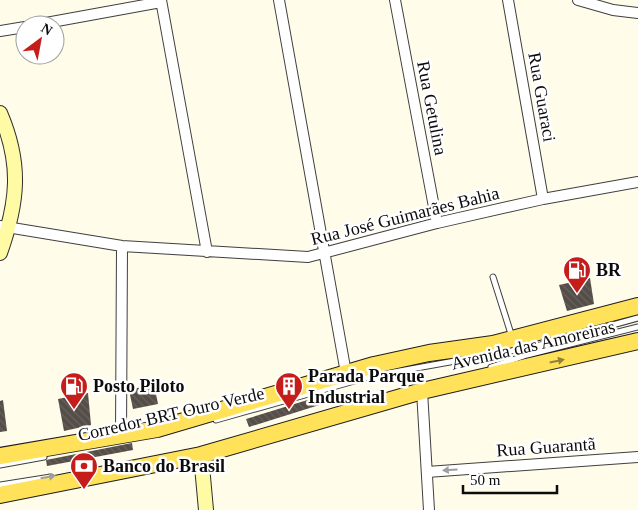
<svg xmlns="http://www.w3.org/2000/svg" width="638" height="510" font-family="Georgia,serif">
<defs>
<pattern id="building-back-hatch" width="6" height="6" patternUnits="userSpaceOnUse" patternTransform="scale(1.25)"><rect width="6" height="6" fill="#554d47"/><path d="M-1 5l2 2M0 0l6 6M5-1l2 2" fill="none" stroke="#68625d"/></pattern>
</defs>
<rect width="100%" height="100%" fill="#fffcea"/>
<!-- building -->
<path fill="url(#building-back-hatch)" d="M590 278 594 304 567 311 559 285Z
M154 384 158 404 133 409 129 390Z
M88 393 91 425 64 431 58 399Z
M330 393 332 401 249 427 246 419Z
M3 400 7 431 0 432V401Z
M132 443 133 450 47 466 46 460Z"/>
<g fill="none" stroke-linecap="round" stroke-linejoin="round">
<!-- lane casing -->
<g stroke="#3f3f3f" stroke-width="7">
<path id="lane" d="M493 277 512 337
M491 367 527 355 638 327
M216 420 372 376 533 347 638 318
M0 465 44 457
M0 485 51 477"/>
</g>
<!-- street casing -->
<g stroke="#3f3f3f" stroke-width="12">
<path id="street" d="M161 0 207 252
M279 0 346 373
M395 0 437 223
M508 0 543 199
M578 0 613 10 638 13
M35 25 161 2
M0 31 25 27
M0 226 122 246 308 257 437 223 543 199 638 182
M422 391 429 510
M121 436 122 246
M427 472 638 457"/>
</g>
<!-- secondary casing -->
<g stroke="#2e2e2e" stroke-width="16">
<path id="secondary" d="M0 113C22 164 18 202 0 253
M201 455 206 510"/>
</g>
<!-- primary casing -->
<g stroke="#1d1d1d" stroke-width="18">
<path id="primary" d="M0 456 157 429 374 365 429 353 493 344 638 306
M0 495 201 455 422 391 638 341"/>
</g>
<!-- lane -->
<use href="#lane" stroke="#fff" stroke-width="5"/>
<!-- street -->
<use href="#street" stroke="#fff" stroke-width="10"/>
<!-- secondary -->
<use href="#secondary" stroke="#fffba5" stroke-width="14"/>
<!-- primary -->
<use href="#primary" stroke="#ffe25a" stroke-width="16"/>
</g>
<!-- one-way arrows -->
<defs><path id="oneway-solid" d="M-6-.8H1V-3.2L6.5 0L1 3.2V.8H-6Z" transform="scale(1.25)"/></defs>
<use fill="#928237" href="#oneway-solid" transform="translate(557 361) rotate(-12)"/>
<g fill="#9e9e9e">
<use href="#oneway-solid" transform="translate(450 470) rotate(176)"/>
<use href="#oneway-solid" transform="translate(48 477) rotate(-10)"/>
</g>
<!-- icons -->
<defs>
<g id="fuel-pin" transform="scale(1.4375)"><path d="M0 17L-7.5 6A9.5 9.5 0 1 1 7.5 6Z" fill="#c51d1a" stroke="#fff"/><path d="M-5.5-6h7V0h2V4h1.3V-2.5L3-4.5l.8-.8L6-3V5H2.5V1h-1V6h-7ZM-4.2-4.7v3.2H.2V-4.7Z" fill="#fff"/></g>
<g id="building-pin" transform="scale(1.4375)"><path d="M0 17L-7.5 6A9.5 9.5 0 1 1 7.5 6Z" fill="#c51d1a" stroke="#fff"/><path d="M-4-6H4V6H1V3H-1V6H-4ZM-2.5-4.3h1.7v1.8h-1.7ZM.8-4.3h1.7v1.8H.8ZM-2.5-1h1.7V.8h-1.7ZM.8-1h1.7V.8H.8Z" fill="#fff"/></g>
<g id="bank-pin" transform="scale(1.4375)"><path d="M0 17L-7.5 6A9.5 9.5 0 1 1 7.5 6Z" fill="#c51d1a" stroke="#fff"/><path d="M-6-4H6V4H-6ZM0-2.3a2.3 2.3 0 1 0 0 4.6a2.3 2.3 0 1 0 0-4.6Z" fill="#fff"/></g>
</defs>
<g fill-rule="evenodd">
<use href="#fuel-pin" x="577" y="270"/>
<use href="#fuel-pin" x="74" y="386"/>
<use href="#building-pin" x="289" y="386"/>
<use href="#bank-pin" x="84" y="466"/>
</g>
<g text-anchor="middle" stroke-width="5" stroke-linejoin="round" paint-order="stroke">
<!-- street labels -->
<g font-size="18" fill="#0c0c0c" stroke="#fff">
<text transform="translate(542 97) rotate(80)" y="6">Rua Guaraci</text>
<text transform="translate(432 108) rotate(79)" y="6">Rua Getulina</text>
<text transform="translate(405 216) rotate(-14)" y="6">Rua José Guimarães Bahia</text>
<text transform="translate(533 345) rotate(-13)" y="6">Avenida das Amoreiras</text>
<text transform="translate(171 414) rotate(-13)" y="6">Corredor BRT Ouro Verde</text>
<text transform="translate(546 447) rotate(-4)" y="6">Rua Guarantã</text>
</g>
<!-- poi labels -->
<g font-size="18" font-weight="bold" fill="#0c0c0c" stroke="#fff" text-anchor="start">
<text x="596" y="276">BR</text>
<text x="308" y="382">Parada Parque<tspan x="308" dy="21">Industrial</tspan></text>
<text x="93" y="392">Posto Piloto</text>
<text x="103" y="472">Banco do Brasil</text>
</g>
</g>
<!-- north arrow -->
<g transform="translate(40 40) rotate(32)"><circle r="24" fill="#ffffff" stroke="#9e9e9e"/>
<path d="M0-4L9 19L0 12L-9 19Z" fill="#c51d1a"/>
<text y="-8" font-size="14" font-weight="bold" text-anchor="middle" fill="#0c0c0c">N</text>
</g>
<!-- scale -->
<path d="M463 485v8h94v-8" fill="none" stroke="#0c0c0c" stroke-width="2.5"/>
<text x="470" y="485" font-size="15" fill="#0c0c0c" stroke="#ffffff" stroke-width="4" paint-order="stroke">50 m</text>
</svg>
